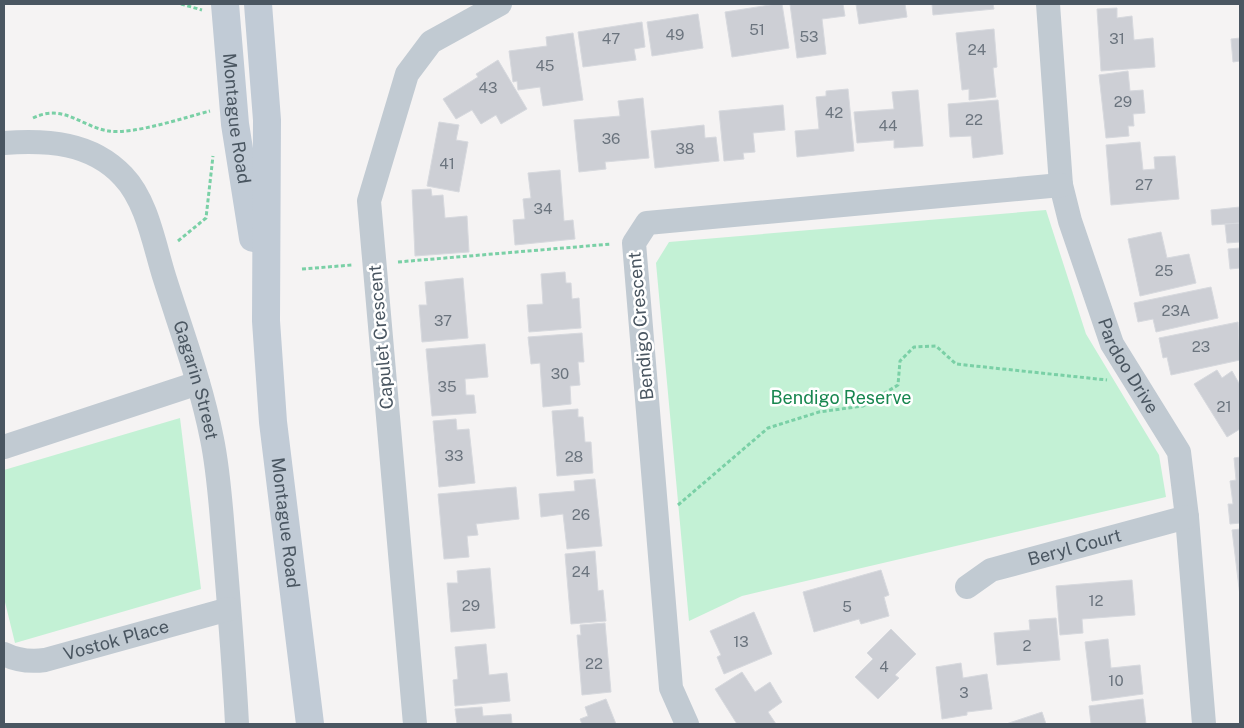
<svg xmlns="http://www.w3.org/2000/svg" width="1244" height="728" font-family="'Public Sans',sans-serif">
<rect width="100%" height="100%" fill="#f5f3f3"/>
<!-- green -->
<path fill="#c3f1d5" d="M1046 210 1086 334 1159 455 1166 497 742 596 689 621 656 263 669 242Z
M180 418 201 589 15 643 4 598V470Z"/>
<!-- building -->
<path fill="#cdcfd5" stroke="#d7d9de" d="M776 4H782L789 48 732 57 725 12Z
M790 4H843L845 16 822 19 826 54 797 58Z
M856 4H905L907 17 859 24Z
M932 4H993L994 9 933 15Z
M1117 8V18L1132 16 1134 40 1153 38 1155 67 1101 71 1097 9Z
M698 14 703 48 652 56 647 22Z
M642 22 645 47 634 49 636 60 583 67 578 32Z
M994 29 997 67 993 68 996 97 969 100V89L962 90 956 33Z
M573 33 583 100 543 106 540 87 518 90 517 81 513 82 509 51 547 46 546 37Z
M1240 38V61L1233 62 1231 39Z
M498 60 527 109 501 124 496 115 481 124 472 110 456 119 443 99 478 77 476 74Z
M1128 71 1130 91 1143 90 1145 113 1133 114 1134 126H1128L1129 136 1106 138 1099 75Z
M848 89 854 151 797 157 795 131 819 129 816 97 826 96V91Z
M918 90 923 146 894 148V140L857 143 854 112 894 109 892 92Z
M643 98 649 158 605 162 606 169 579 172 574 120 620 116 618 101Z
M998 100 1003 154 973 158 971 136 950 137 948 104Z
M783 105 785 130 753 133 755 152 743 153 744 159 724 161 719 111Z
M439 122 459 125 456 140 468 142 459 192 427 186Z
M704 125 705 138 716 137 719 161 655 168 651 131Z
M1140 142 1143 170 1155 169 1154 157 1175 156 1179 199 1111 205 1106 145Z
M560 170 564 221 573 220 575 239 515 245 513 220 525 219 523 199 531 198 528 173Z
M431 189 432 196 443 195 445 218 467 216 469 252 415 256 412 190Z
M1240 207V223L1212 225 1211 210Z
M1240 223V245V242L1227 243 1225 224Z
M1161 232 1167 258 1189 254 1196 283 1140 296 1128 239Z
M1240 248V268L1230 269 1228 249Z
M565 272 566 283H571L572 299 579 298 581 328 529 332 527 305 543 304 541 274Z
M463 278 468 338 422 342 419 305H427L425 282Z
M1211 287 1218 318 1156 332 1153 319 1138 322 1134 303Z
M1238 322 1240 360 1171 375 1167 357 1163 358 1159 338Z
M582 333 584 362H578L580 385 570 386 571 404 543 407 540 363 531 364 528 337Z
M485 344 488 377 465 379 466 395H474L476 413 432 416 426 349Z
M1217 370 1222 378 1232 371 1240 385V429L1227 437 1194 384Z
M578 409V417H583L585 442H591L593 473 557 476 552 411Z
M456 419 457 430 469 429 475 483 439 487 433 421Z
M1240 457V523L1230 524 1228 504H1233L1230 481 1236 480 1234 458Z
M595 479 602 546 567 549 563 514 541 517 539 494 575 491 574 481Z
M516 487 519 519 476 524 478 535 467 536 469 557 444 559 438 494Z
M1240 529V596L1232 530Z
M595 551 598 591 603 590 606 621 571 624 565 554Z
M490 568 495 628 451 632 447 583H458L457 571Z
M881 570 889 595 884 597 889 616 861 624 859 619 814 632 803 592Z
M1132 580 1135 615 1082 619 1083 633 1060 635 1056 586Z
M754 612 772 654 724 674 717 657 721 655 710 631Z
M1056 618 1060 660 997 665 994 633 1030 630 1029 620Z
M605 623 611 692 582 695 577 635H581L580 625Z
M891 629 916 654 895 675 899 678 878 699 855 677 873 659 867 653Z
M1108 639 1111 668 1140 665 1143 694 1092 701 1085 642Z
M486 644 489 675 507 673 510 701 455 706 453 680 458 679 455 647Z
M961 663 963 678 987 674 992 709 967 712V715L942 719 936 667Z
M742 672 755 692 770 682 782 702 768 712 776 724H737L715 689Z
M606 699 616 724H582L580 719 588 716 585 707Z
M1143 699 1146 724H1091L1089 706Z
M482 707 483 716 511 714 512 724H457L455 709Z
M1042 712 1046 724H1006Z"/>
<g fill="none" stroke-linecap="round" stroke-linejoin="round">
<!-- path -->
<path stroke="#7ad0a6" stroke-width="3" stroke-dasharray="4 2.5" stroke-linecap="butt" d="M181 4 202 10
M33 118C64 103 81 127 109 131 133 135 186 117 210 111
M178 241 206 218 213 156
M398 262 611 244
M302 269 352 265
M678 505 768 428 819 412 863 406 898 385 900 361 914 347 936 346 956 364 1107 380"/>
<!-- street -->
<g stroke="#c1cad2" stroke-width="24">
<path id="s1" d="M1048 4 1061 185 1070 221 1112 344 1179 452 1187 517 1204 724"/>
<path id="s2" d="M4 143C47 140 91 142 123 176 147 201 154 244 164 276 181 330 201 383 212 439 219 473 221 509 224 544 229 604 234 664 237 724"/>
<path d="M4 447 198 383"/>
<path id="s3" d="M967 587 991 570 1187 517"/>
<path id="s4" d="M4 654C18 661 30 662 45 660L229 609"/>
<path d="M415 724 369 201 407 74 431 42 500 4"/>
<path d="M687 724 671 688 634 243 647 223 1061 185"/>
</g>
<!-- secondary -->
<g stroke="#c1cbd6" stroke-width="28">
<path id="s5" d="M225 4 235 124 253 238"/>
<path id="s6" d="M258 4 267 120 266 321 273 422 310 724"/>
</g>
</g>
<g text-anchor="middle" stroke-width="5" stroke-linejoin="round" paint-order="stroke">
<!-- number labels -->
<g font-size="15" fill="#6b747e">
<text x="757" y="35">51</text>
<text x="675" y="40">49</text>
<text x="809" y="42">53</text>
<text x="611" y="44">47</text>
<text x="1117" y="44">31</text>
<text x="977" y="55">24</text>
<text x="545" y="71">45</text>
<text x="488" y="93">43</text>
<text x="1123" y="107">29</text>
<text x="834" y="118">42</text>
<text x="974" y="125">22</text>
<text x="888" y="131">44</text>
<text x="611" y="144">36</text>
<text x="685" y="154">38</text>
<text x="447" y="169">41</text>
<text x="1144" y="190">27</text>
<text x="543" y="214">34</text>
<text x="1164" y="276">25</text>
<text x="1176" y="316">23A</text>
<text x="443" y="326">37</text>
<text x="1201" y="352">23</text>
<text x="560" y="379">30</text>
<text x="447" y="392">35</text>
<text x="1224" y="412">21</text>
<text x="454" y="461">33</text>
<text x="574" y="462">28</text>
<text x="581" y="520">26</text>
<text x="581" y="577">24</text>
<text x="1096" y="606">12</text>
<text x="471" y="611">29</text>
<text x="847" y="612">5</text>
<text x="741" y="647">13</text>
<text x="1027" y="651">2</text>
<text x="594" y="669">22</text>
<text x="884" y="672">4</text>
<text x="1116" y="686">10</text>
<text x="964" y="698">3</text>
</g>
<!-- street labels -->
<g font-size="18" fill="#4a5661" stroke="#fff">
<text dy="6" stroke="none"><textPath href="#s5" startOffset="115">Montague Road</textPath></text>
<text transform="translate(641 326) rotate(-95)" y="6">Bendigo Crescent</text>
<text transform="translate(381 337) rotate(-95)" y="6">Capulet Crescent</text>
<text dy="6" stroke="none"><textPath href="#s1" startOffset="375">Pardoo Drive</textPath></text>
<text dy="6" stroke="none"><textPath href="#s2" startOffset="346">Gagarin Street</textPath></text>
<text dy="6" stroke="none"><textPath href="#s6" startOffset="520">Montague Road</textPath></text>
<text dy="6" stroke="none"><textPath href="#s3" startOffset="116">Beryl Court</textPath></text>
<text dy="6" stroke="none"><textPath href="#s4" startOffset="116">Vostok Place</textPath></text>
</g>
<!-- park labels -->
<g font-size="18" fill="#17864f" stroke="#fff">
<text x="841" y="404">Bendigo Reserve</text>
</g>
</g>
<!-- border -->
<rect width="1244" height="728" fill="none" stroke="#4a5661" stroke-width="10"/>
</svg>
